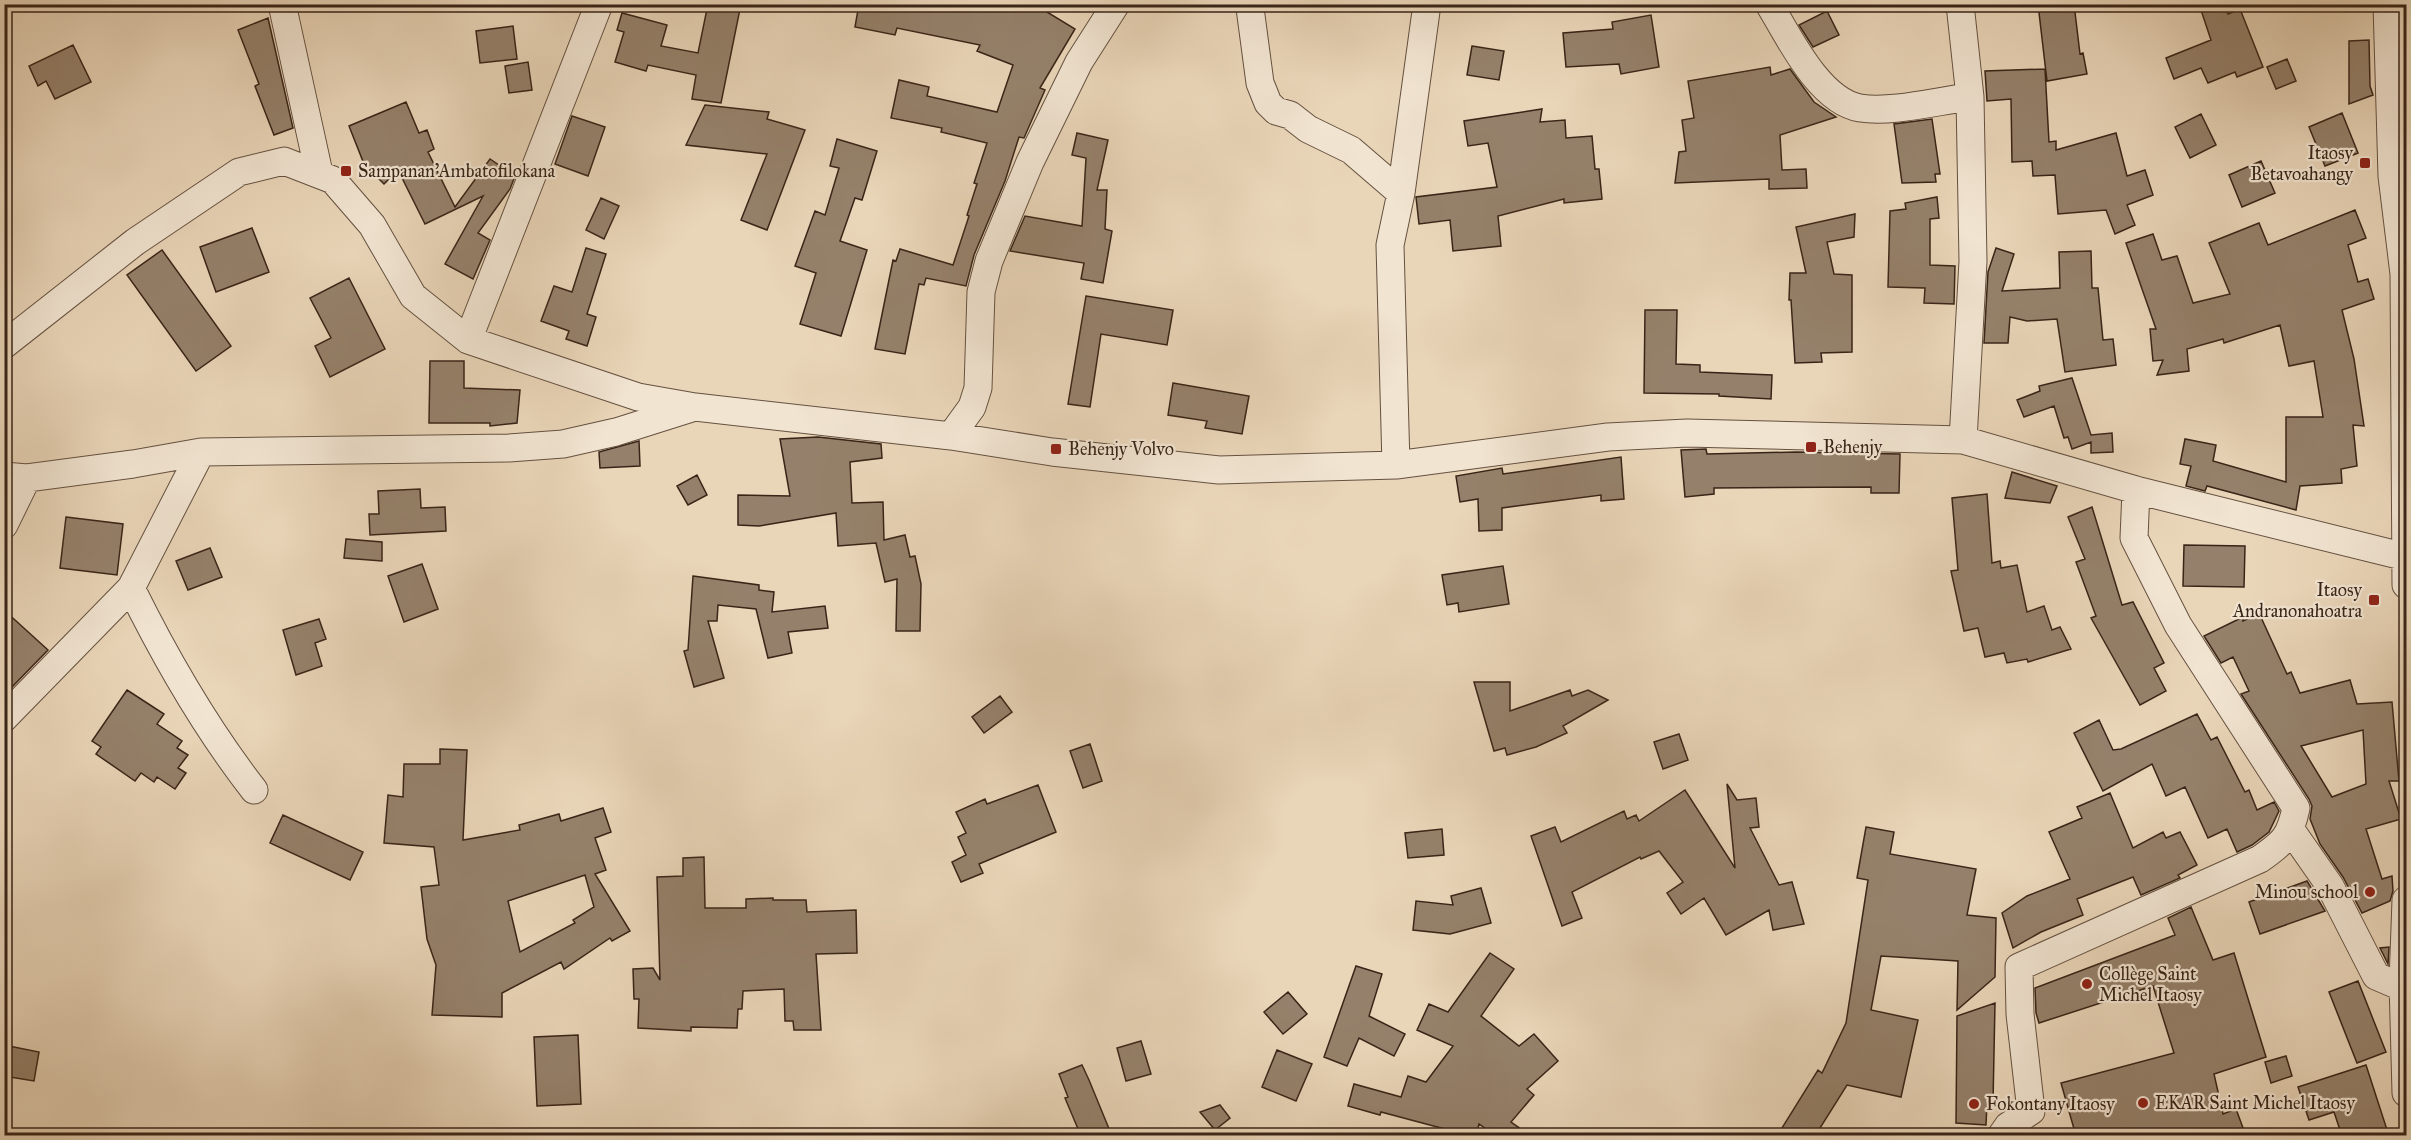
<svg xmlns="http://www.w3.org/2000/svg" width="2411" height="1140" font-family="'IM FELL Great Primer',serif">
<rect width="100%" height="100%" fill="#e9d5b8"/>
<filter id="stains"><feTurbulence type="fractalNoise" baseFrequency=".00333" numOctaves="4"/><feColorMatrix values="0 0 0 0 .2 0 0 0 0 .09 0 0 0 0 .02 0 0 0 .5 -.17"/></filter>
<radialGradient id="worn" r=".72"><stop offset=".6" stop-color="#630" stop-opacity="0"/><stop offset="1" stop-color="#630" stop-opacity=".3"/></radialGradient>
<!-- building -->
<path fill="#95816b" stroke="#392518" stroke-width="1.5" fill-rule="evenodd" d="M708 4H741L721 103 692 99 696 75 648 65 646 71 615 62 624 32 617 30 622 13 667 25 661 46 698 53Z
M859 4H1034L1075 29 1040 88 1045 90 1024 138 1019 137 1005 181 974 255 966 286 926 278 924 285 919 284 905 354 875 349 893 260 896 261 900 249 953 265 969 216 967 215 977 184 974 183 987 143 941 132 942 128 891 118 899 80 929 87 927 96 997 112 1013 65 977 51 980 45 897 28 895 35 855 27Z
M2038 4H2074L2080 54 2083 53 2087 74 2047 81Z
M2199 4H2224L2228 14 2240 9 2263 67 2237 77 2235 72 2208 83 2201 68 2174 79 2166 58 2211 40Z
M1827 11 1839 35 1813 47 1799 25Z
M1651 15 1659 67 1621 74 1619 64 1566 67 1563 33 1613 29 1612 22Z
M268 18 293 128 274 135 255 86 259 84 238 30Z
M513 26 517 59 480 63 476 31Z
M2369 40 2370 86 2373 95 2349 104V41Z
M73 45 91 82 55 99 46 81 38 86 29 66Z
M1472 46 1504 51 1499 80 1467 75Z
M2287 59 2296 81 2276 89 2267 67Z
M528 62 532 90 509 93 505 66Z
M1770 67 1771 75 1790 69 1814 102 1836 117 1780 135 1782 170 1806 169 1807 188 1769 189V179L1675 183 1679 152 1686 151 1682 120 1694 118 1688 81Z
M2045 69 2049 142 2056 141V150L2116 133 2127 176 2145 170 2153 195 2127 205 2135 225 2115 234 2106 210 2058 214 2055 175 2033 176 2032 161 2012 162 2011 99 1987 101 1985 71Z
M406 102 419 133 427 130 434 149 428 152 455 207 490 159 515 176 510 189 478 233 490 240 473 279 445 264 483 196 425 224 398 170 384 184 364 164 349 126Z
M705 105 769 112 767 119 805 130 767 230 741 220 767 154 686 145Z
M1542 109 1540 122 1565 120 1566 138 1592 136 1595 169H1599L1602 199 1564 203V199L1498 216 1501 246 1453 251 1450 220 1419 224 1416 197 1497 187 1488 143 1468 146 1464 121Z
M2342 113 2358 153 2325 166 2309 127Z
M2201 114 2216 145 2190 158 2175 127Z
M572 116 605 127 588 176 555 164Z
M1932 119 1940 174H1935L1936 182 1902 183 1894 124Z
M1077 133 1108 140 1097 190H1107L1105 229 1112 231 1103 283 1081 279 1084 263 1010 251 1025 216 1082 226 1086 158 1072 155Z
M837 139 877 151 862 200 855 198 840 241 867 250 841 336 800 324 816 273 795 266 815 211 825 215 839 168 830 166Z
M2261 161 2275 193 2242 207 2229 175Z
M1937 197 1939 218 1930 219V265L1955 266 1954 304 1924 303 1925 288 1888 287 1890 211 1906 209 1905 203Z
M601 198 619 206 604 239 586 230Z
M2355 210 2366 238 2348 245 2358 282 2368 279 2374 299 2342 310 2354 359 2364 426 2353 425 2357 466 2341 469 2342 483 2300 486 2296 510 2207 486 2205 491 2186 486 2191 466 2180 464 2185 439 2216 445 2213 461 2286 482V417H2323L2314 361 2289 366 2280 325 2224 343 2223 339 2187 349 2189 371 2157 375 2163 360 2153 361 2150 329H2156L2126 243 2153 234 2162 260 2177 256 2193 303 2230 294 2209 243 2259 223 2268 245Z
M1855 214 1854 237 1827 242 1834 274 1852 275V352L1821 353 1822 362 1795 363 1791 300H1789L1790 273H1806L1796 227Z
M252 228 269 272 216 292 200 247Z
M586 248 606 254 587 314 596 317 587 346 566 339 569 331 541 321 554 286 572 292Z
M1996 248 2014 254 2002 291 2060 288 2059 252 2091 251 2092 288H2098L2103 340 2113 339 2116 365 2065 372 2057 319 2027 321 2010 317 2008 343H1984L1988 272Z
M162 250 231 346 196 371 127 275Z
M349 278 385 349 330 377 315 346 331 338 310 298Z
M1086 296 1173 310 1167 345 1101 334 1090 407 1068 404Z
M1645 310H1677L1676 364 1700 365V372L1772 375 1771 399 1719 396V394L1644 393Z
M430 361H464V388L520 390 517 423 490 426V423H429Z
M2072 378 2091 435 2112 433 2113 452 2091 453V442L2072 449 2068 437 2064 438 2054 406 2024 417 2017 400 2040 391 2039 386Z
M1173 383 1249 396 1242 434 1205 428 1207 421 1168 415Z
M818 437 881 444 882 458 850 462 852 503 883 502 884 540 905 535 910 557 915 556 921 584 920 631H896L897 579 885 582 876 543 838 546 836 513 759 526 738 525V495L790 496 780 439Z
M639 441 640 466 600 468 599 452Z
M1706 449 1707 454 1796 452 1900 454 1899 493H1871V487L1714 488V494L1685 497 1681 450Z
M1621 457 1624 499 1601 501V495L1502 508V530L1479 531 1478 499 1460 502 1456 476 1502 468 1503 474Z
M2012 472 2057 486 2050 503 2005 498Z
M697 475 707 495 688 505 677 486Z
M420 489 421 508 445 507 446 531 370 535 369 514H379L378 491Z
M1987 494 1992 563 2000 561 2001 568 2017 565 2027 612 2044 606 2052 630 2060 627 2071 649 2028 662 2027 659 2007 663 2004 653 1985 657 1978 628 1964 631 1951 571 1958 570 1952 498Z
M2092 507 2122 605 2133 602 2164 663 2154 668 2166 691 2140 705 2091 618 2096 616 2076 562 2085 559 2068 517Z
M66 517 123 524 117 575 60 568Z
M346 539 382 542V561L344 558Z
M2184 545 2245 546 2244 587 2183 586Z
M210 548 222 577 188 590 176 561Z
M422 564 438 609 404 622 388 576Z
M1503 566 1509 604 1459 612 1458 603 1447 605 1442 575Z
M693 576 759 585V590L774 592 772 612 825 606 828 628 788 632 792 653 768 658 756 609 718 605 717 621H708L724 678 694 687 684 651 688 650Z
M4 610 48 650 11 688 4 683Z
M2259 613 2287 674 2291 672 2300 693 2350 680 2357 704 2392 702 2399 781H2389L2401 819 2366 829 2382 879 2392 876 2393 891 2390 901 2362 913 2343 877 2320 844 2310 819 2312 806 2309 799 2241 694 2249 691 2233 657 2221 663 2204 636 2243 617V621ZM2363 730 2366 784 2332 797 2301 746Z
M319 619 326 639 315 643 322 666 296 675 283 630Z
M1474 682H1510V711L1570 690 1572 696 1588 690 1608 700 1563 726 1567 733 1536 747 1507 755 1505 748 1494 751Z
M127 690 164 714 157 724 182 741 177 748 188 755 178 768 186 773 175 789 157 777 154 782 141 773 135 781 96 754 101 747 92 741Z
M1000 696 1012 712 984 733 972 717Z
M2197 714 2211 740 2217 737 2245 792 2249 790 2257 810 2274 802 2279 811 2269 832 2252 845 2237 852 2227 829 2208 838 2185 787 2166 796 2152 764 2103 791 2074 733 2099 720 2113 750 2121 749Z
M1679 734 1688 760 1663 769 1654 742Z
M1090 744 1102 781 1083 788 1070 751Z
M440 749 467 750 463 840 520 830 519 825 559 814 561 821 603 808 611 832 595 838 606 870 595 874 630 931 612 941 610 938 564 969 561 962 502 993V1017L432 1015 436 965 427 939 421 887 439 885 434 847 384 843 388 795 403 797 404 764H440ZM585 875 594 907 573 920 575 923 520 952 508 901Z
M1727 784 1737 800 1756 798 1759 827 1750 828 1779 885 1792 882 1804 924 1773 930 1769 910 1726 935 1704 898 1681 914 1667 893 1683 882 1659 851 1641 859 1640 857 1572 892 1582 918 1562 926 1531 836 1555 827 1561 842 1624 811 1627 819 1636 815 1639 821 1685 790 1735 868Z
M1038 785 1056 832 979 864 983 873 961 882 952 862 966 855 958 837 966 833 956 812 985 799 987 804Z
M2110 793 2133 848 2163 832 2166 838 2180 832 2197 865 2178 875 2180 878 2141 895 2133 877 2077 899 2083 915 2041 932 2013 948 2002 913 2027 896 2070 879 2049 832 2082 818 2077 807Z
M283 815 363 852 350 880 270 843Z
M1866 827 1894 832 1890 854 1976 869 1967 915 1996 918 1995 977 1957 1010 1958 961 1881 956 1871 1010 1918 1020 1901 1097 1847 1085 1815 1136H1777L1818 1070 1822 1073 1846 1023 1868 880 1857 878Z
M1442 829 1444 855 1408 858 1405 833Z
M704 857 705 908H746V899L773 898V900H806L807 912 856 910 857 953 816 954 821 1030H794L793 1021H785L784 989 743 991 742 1009H738L737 1028 691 1027V1031L638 1028 639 999H634L633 969 653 968 660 980 657 877 683 876V858Z
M2307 881 2325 911 2260 934 2249 902Z
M1481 888 1491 923 1450 934 1413 930 1416 901 1453 905 1451 896Z
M2191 907 2213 960 2234 953 2266 1057 2214 1074 2223 1114 2236 1109 2246 1136H2076L2061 1083 2174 1053 2153 986 2039 1023 2036 1013 2035 988 2175 935 2168 918Z
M2389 947 2388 964 2380 948Z
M1490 953 1514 969 1481 1016 1519 1046 1534 1034 1558 1061 1527 1089 1534 1095 1511 1122 1531 1136H1496L1479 1124 1476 1136H1471L1381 1112 1380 1115 1348 1106 1354 1084 1401 1097 1408 1076 1426 1082 1453 1046 1417 1030 1429 1004 1448 1012Z
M1356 966 1382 974 1369 1016 1405 1034 1394 1056 1359 1038 1347 1066 1324 1057Z
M2358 981 2386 1052 2357 1063 2329 992Z
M1288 992 1307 1014 1283 1034 1264 1012Z
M1995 1003 1993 1103H1987L1986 1125 1956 1123 1957 1016Z
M578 1035 581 1104 537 1106 534 1037Z
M1141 1041 1151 1074 1126 1081 1117 1048Z
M4 1045 39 1052 34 1081 4 1076Z
M1277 1050 1312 1064 1296 1101 1262 1087Z
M2286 1056 2292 1076 2271 1083 2265 1062Z
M1082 1065 1089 1080 1112 1136H1081L1065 1098 1068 1097 1059 1074Z
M2366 1065 2389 1136H2342L2334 1112 2309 1120 2298 1087Z
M1220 1105 1230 1118 1215 1130 1200 1112Z"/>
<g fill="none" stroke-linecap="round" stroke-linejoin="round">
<!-- minor casing -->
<g stroke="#655140" stroke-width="29">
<path id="minor" d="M282 4 319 173
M1769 4C1789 37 1819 101 1860 108 1892 113 1937 101 1970 97
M1960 4 1970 97 1973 261 1963 440
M2387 4 2392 176 2404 274 2406 585
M1250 8 1260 83 1268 103 1276 111 1290 115 1308 129 1351 150 1401 193
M468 340 599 4
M4 345 135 242 239 172 284 161 333 180 372 225 413 296 468 340 638 397 695 407 951 436 1052 452 1219 470 1396 465 1608 437 1687 433 1963 440 2136 490 2406 557
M951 436 972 407 978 388 981 292 989 261 1030 162 1079 62 1116 4
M1396 465 1390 245 1401 193 1427 4
M4 476 27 478 133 464 201 452 509 448 563 444 616 432 692 408
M4 525 27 478
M131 588C166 659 205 727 254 790
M4 718 131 588 201 452
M2291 830 2330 886 2376 976 2397 985 2403 982
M2406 900 2403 982 2406 1093
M2001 1136 2008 1126 2031 1111 2020 1014 2019 967 2260 859C2284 842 2290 837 2296 808L2178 625 2134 538 2136 490"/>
</g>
<!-- minor -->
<use href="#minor" stroke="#f1e4d1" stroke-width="27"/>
</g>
<!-- markers -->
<g fill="#8f2418" stroke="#f1e4d1" stroke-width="2">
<rect x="2359" y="157" width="12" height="12" rx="3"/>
<rect x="340" y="165" width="12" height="12" rx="3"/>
<rect x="1805" y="441" width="12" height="12" rx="3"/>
<rect x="1050" y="443" width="12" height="12" rx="3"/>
<rect x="2368" y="594" width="12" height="12" rx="3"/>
<circle cx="2370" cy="892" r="6"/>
<circle cx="2087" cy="984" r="6"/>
<circle cx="2143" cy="1103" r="6"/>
<circle cx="1974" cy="1104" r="6"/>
</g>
<g text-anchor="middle" stroke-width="4.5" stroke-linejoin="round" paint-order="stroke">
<!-- poi labels -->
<g font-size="18" fill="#392518" stroke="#f1e4d1" text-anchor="start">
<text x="2353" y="159" text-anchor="end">Itaosy<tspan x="2353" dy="21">Betavoahangy</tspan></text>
<text x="358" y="177">Sampanan'Ambatofilokana</text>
<text x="1823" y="453">Behenjy</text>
<text x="1068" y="455">Behenjy Volvo</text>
<text x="2362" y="596" text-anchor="end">Itaosy<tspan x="2362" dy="21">Andranonahoatra</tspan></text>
<text x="2358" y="898" text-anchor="end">Minou school</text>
<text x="2099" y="980">Collège Saint<tspan x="2099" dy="21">Michel Itaosy</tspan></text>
<text x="2155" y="1109">EKAR Saint Michel Itaosy</text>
<text x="1986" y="1110">Fokontany Itaosy</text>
</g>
</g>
<!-- margin -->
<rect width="2411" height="1140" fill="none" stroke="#e9d5b8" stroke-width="24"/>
<rect x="6" y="6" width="2399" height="1128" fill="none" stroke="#392518" stroke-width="3"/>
<rect x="12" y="12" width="2387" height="1116" fill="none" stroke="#392518" stroke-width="1.5"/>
<rect width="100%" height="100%" filter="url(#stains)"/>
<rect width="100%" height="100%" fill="url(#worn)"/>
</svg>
